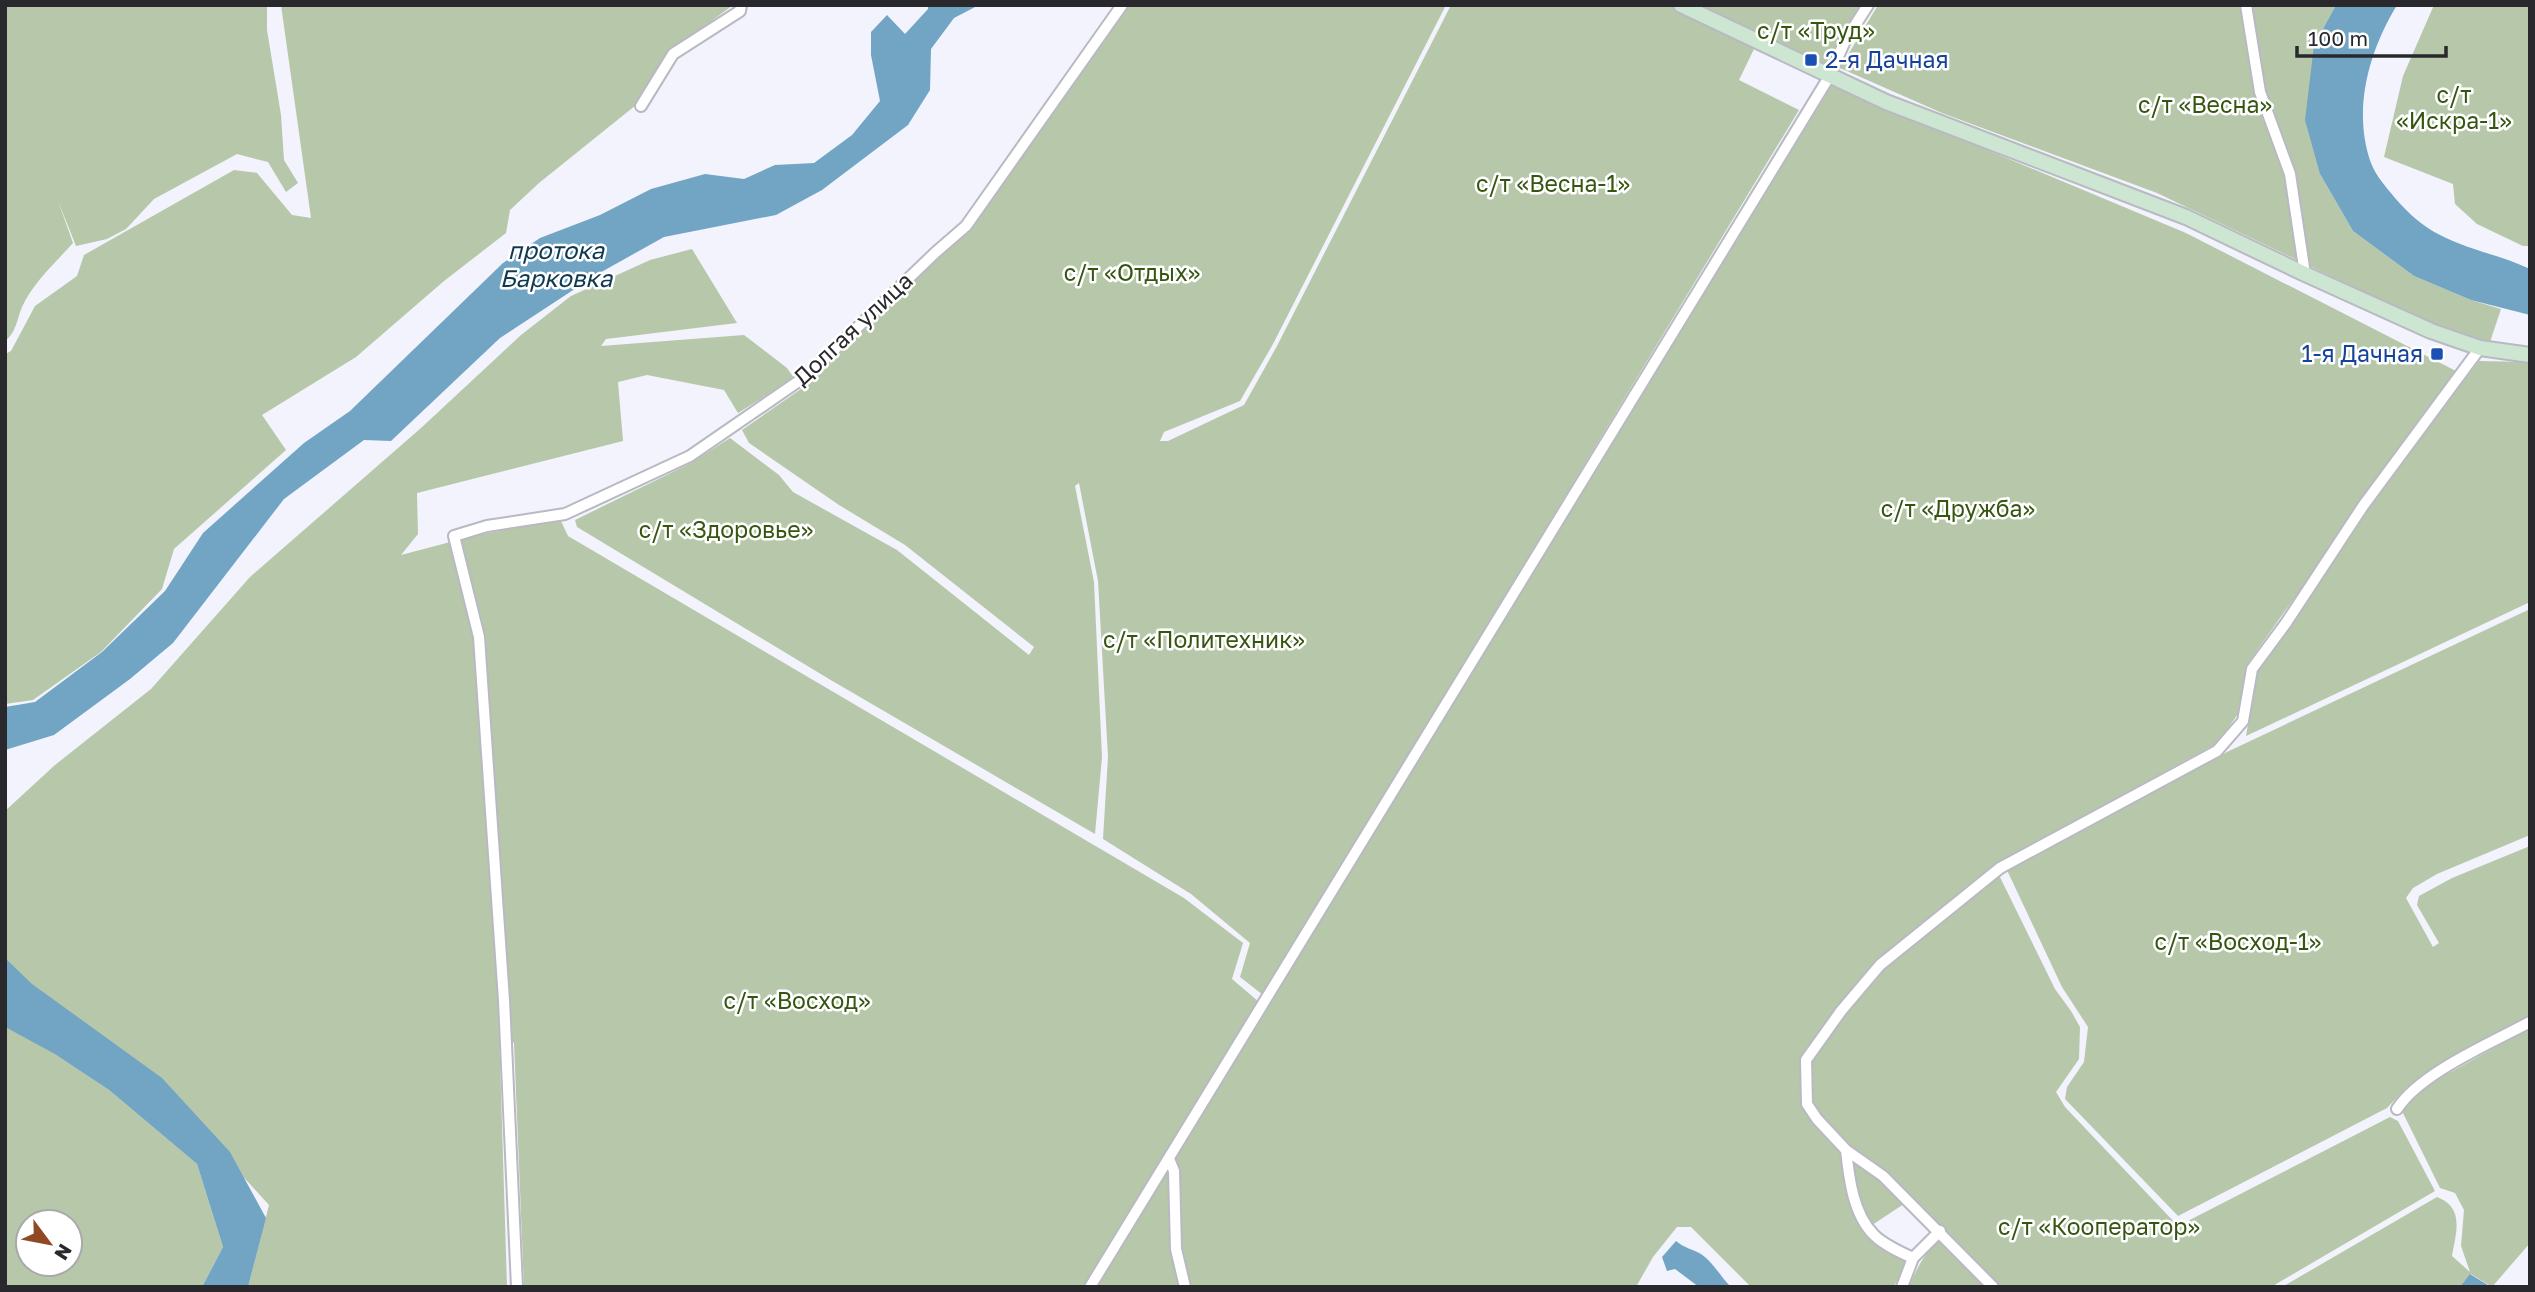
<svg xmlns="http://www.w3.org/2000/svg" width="2535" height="1292" font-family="'Golos Text',sans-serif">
<rect width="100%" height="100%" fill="#f2f3fc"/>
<!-- green -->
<path fill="#b7c7aa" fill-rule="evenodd" d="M5 5H267V30L281 115 284 160 298 183 286 192 268 162 237 154 154 199 126 229 107 239 76 246 58 201 73 243C55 263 33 283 22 307 17 319 16 333 5 341Z
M281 5H733L670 52 641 101 539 183 510 210 506 233 444 281 356 357 262 415 286 450 174 549 162 589 101 652 33 700 5 704V354L11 351 35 306 77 276 84 255 234 170 257 173 292 215 311 218Z
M1130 5H1446L1273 344 1240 401 1164 432 1160 441H1168L1244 405 1277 346 1451 5H1670L1755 47 1739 80 1799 110 1263 995 1240 977 1250 943 1191 894 1103 839 1108 757 1098 581 1079 483 1075 486 1094 582 1102 757 1095 834 829 679 577 527 575 520 691 463 730 438 779 475 793 492 897 550 1029 655 1034 647 905 545 839 505 749 443 742 430 814 380 892 301 969 229Z
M1701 5H1862L1825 65Z
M1878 5H2336L2314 45 2320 174 2353 231 2414 276 2471 300 2501 309 2490 342 2453 331 2412 315 2157 193 1942 113 1840 68Z
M2434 5H2530V246H2523L2477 224 2455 204 2453 184 2384 157 2403 76Z
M1832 85 2186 233 2456 371 2248 663 2241 709 2219 742 1994 865 2055 989 2071 1011 2080 1027 2079 1059 2056 1092 2065 1107 2178 1226 2390 1117 2398 1121 2435 1191 2271 1287H1909C1917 1266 1929 1247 1946 1232L1913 1198 1863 1231 1875 1244 1905 1260 1900 1277 1893 1287H1751L1691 1227H1677L1653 1257 1636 1287H1095Z
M692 249 737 323 606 339 601 346 744 335 787 368 794 378 738 413 724 390 647 375 618 382 623 441 417 493 418 534 401 555 473 536 560 519 568 536 1184 898 1243 943 1232 979 1259 1002 1083 1287H524L514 1043 499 1028 507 1287H248L269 1205 196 1125 11 974 5 960V811L55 765 151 689 250 577 421 428 521 335 571 296 650 260Z
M2479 361 2530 362V602L2246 736 2257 670 2386 484Z
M2530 609V835L2437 874 2413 888 2406 898 2433 947 2439 943 2417 905 2419 896 2452 878 2530 846V1017L2407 1087 2387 1108 2178 1216 2065 1099 2067 1087 2084 1062 2088 1027 2062 987 2006 868 2229 751Z
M5 1027 50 1050 109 1090 197 1164 223 1247 202 1287H5ZM28 1222H70V1264H28Z
M2530 1028V1243L2492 1287 2471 1274 2460 1287H2282L2437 1197C2465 1208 2456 1232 2452 1256L2470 1272 2461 1246 2464 1210 2455 1193 2440 1188 2401 1109 2413 1093Z"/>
<!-- water -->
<path fill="#72a5c4" d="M928 5H979L954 18 931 49 930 90 908 125 822 190 776 215 664 237 596 275 500 338 391 441 364 440 284 499 173 643 130 679 54 735 5 750V707L35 702 102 652 165 591 203 533 304 443 350 411 503 263 540 238 600 215 651 189 705 174 744 179 775 165 814 163 852 135 880 101 871 55V32L887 15 905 34 928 9Z
M2336 5H2397C2369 51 2352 110 2371 163 2376 176 2386 187 2395 198 2408 213 2422 226 2440 235 2468 250 2501 255 2530 269V315L2471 300 2414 276 2353 231 2320 174 2305 120 2314 45Z
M5 958 32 984 162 1078 230 1152 266 1218 248 1287H202L223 1247 197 1164 109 1090 55 1054 5 1027Z
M1676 1241C1684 1248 1692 1249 1701 1254 1713 1262 1720 1276 1731 1287H1699L1675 1269 1667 1271 1662 1257Z
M2470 1274 2491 1287H2460Z"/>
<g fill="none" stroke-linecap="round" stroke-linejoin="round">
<!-- minor casing -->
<g stroke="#b8b9c2" stroke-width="14">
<path id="minor" d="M2246 5 2260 92 2290 174 2305 274
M641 106 673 54 740 11 741 5
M2397 1109C2420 1073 2491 1043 2530 1022
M1846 1150C1849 1178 1853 1214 1874 1235 1884 1245 1900 1252 1913 1258
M1169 1159 1174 1171 1176 1249 1185 1287
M517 1287 504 1000 479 637 454 536 487 526 565 514 690 456 809 374 936 252 966 226 1122 5
M1090 1287 1829 77 1845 41 1868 5
M1902 1287 1913 1258 1940 1231
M1993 1287 1883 1176 1846 1150 1817 1119 1807 1104 1806 1060 1841 1011 1880 965 2000 868 2217 751 2243 721 2252 669 2286 623 2363 506 2480 348"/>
</g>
<!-- secondary casing -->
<g stroke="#b8b9c2" stroke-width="18">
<path id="secondary" d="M1681 5 1886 102 2186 217 2305 274 2431 331 2480 348 2530 355"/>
</g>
<!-- minor -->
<use href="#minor" stroke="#fff" stroke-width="10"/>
<!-- secondary -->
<use href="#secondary" stroke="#cce6d2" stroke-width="14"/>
</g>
<!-- markers -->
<g fill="#1a4fb4" stroke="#fff" stroke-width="2.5">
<rect x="1804" y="53" width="14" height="14" rx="3.5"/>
<rect x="2430" y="347" width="14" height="14" rx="3.5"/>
</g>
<g text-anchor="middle" stroke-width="5" stroke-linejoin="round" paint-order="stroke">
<!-- park labels -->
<g font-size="23" fill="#365510" stroke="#fff">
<text x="1816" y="39">с/т «Труд»</text>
<text x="2454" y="103">с/т<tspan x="2454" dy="26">«Искра-1»</tspan></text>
<text x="2205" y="113">с/т «Весна»</text>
<text x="1553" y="192">с/т «Весна-1»</text>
<text x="1132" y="281">с/т «Отдых»</text>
<text x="1958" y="517">с/т «Дружба»</text>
<text x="726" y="538">с/т «Здоровье»</text>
<text x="1204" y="648">с/т «Политехник»</text>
<text x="2238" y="950">с/т «Восход-1»</text>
<text x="797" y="1009">с/т «Восход»</text>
<text x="2099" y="1235">с/т «Кооператор»</text>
</g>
<!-- transit labels -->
<g font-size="23" fill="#164399" stroke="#fff" text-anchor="start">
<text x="1825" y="68">2-я Дачная</text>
<text x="2423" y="362" text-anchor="end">1-я Дачная</text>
</g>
<!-- street labels -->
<g font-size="23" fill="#29292d" stroke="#fff">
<text transform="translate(853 329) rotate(-43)" y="8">Долгая улица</text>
</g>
<!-- water labels -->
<g font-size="24" font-style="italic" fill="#0e394f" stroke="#fff">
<text x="556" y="259">протока<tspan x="556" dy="28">Барковка</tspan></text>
</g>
</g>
<!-- border -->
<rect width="2535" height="1292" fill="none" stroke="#29292d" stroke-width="14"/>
<!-- north arrow -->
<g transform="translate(49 1243) rotate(122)"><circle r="33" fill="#ffffff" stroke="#a9a9ab" stroke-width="2"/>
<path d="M0-5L12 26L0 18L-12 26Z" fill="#904924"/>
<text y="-10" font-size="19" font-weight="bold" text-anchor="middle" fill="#29292d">N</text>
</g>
<!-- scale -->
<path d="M2297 46v10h149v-10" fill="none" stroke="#29292d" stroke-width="3.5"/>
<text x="2308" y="46" font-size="21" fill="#29292d" stroke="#ffffff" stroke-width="5" paint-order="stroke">100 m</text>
</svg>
